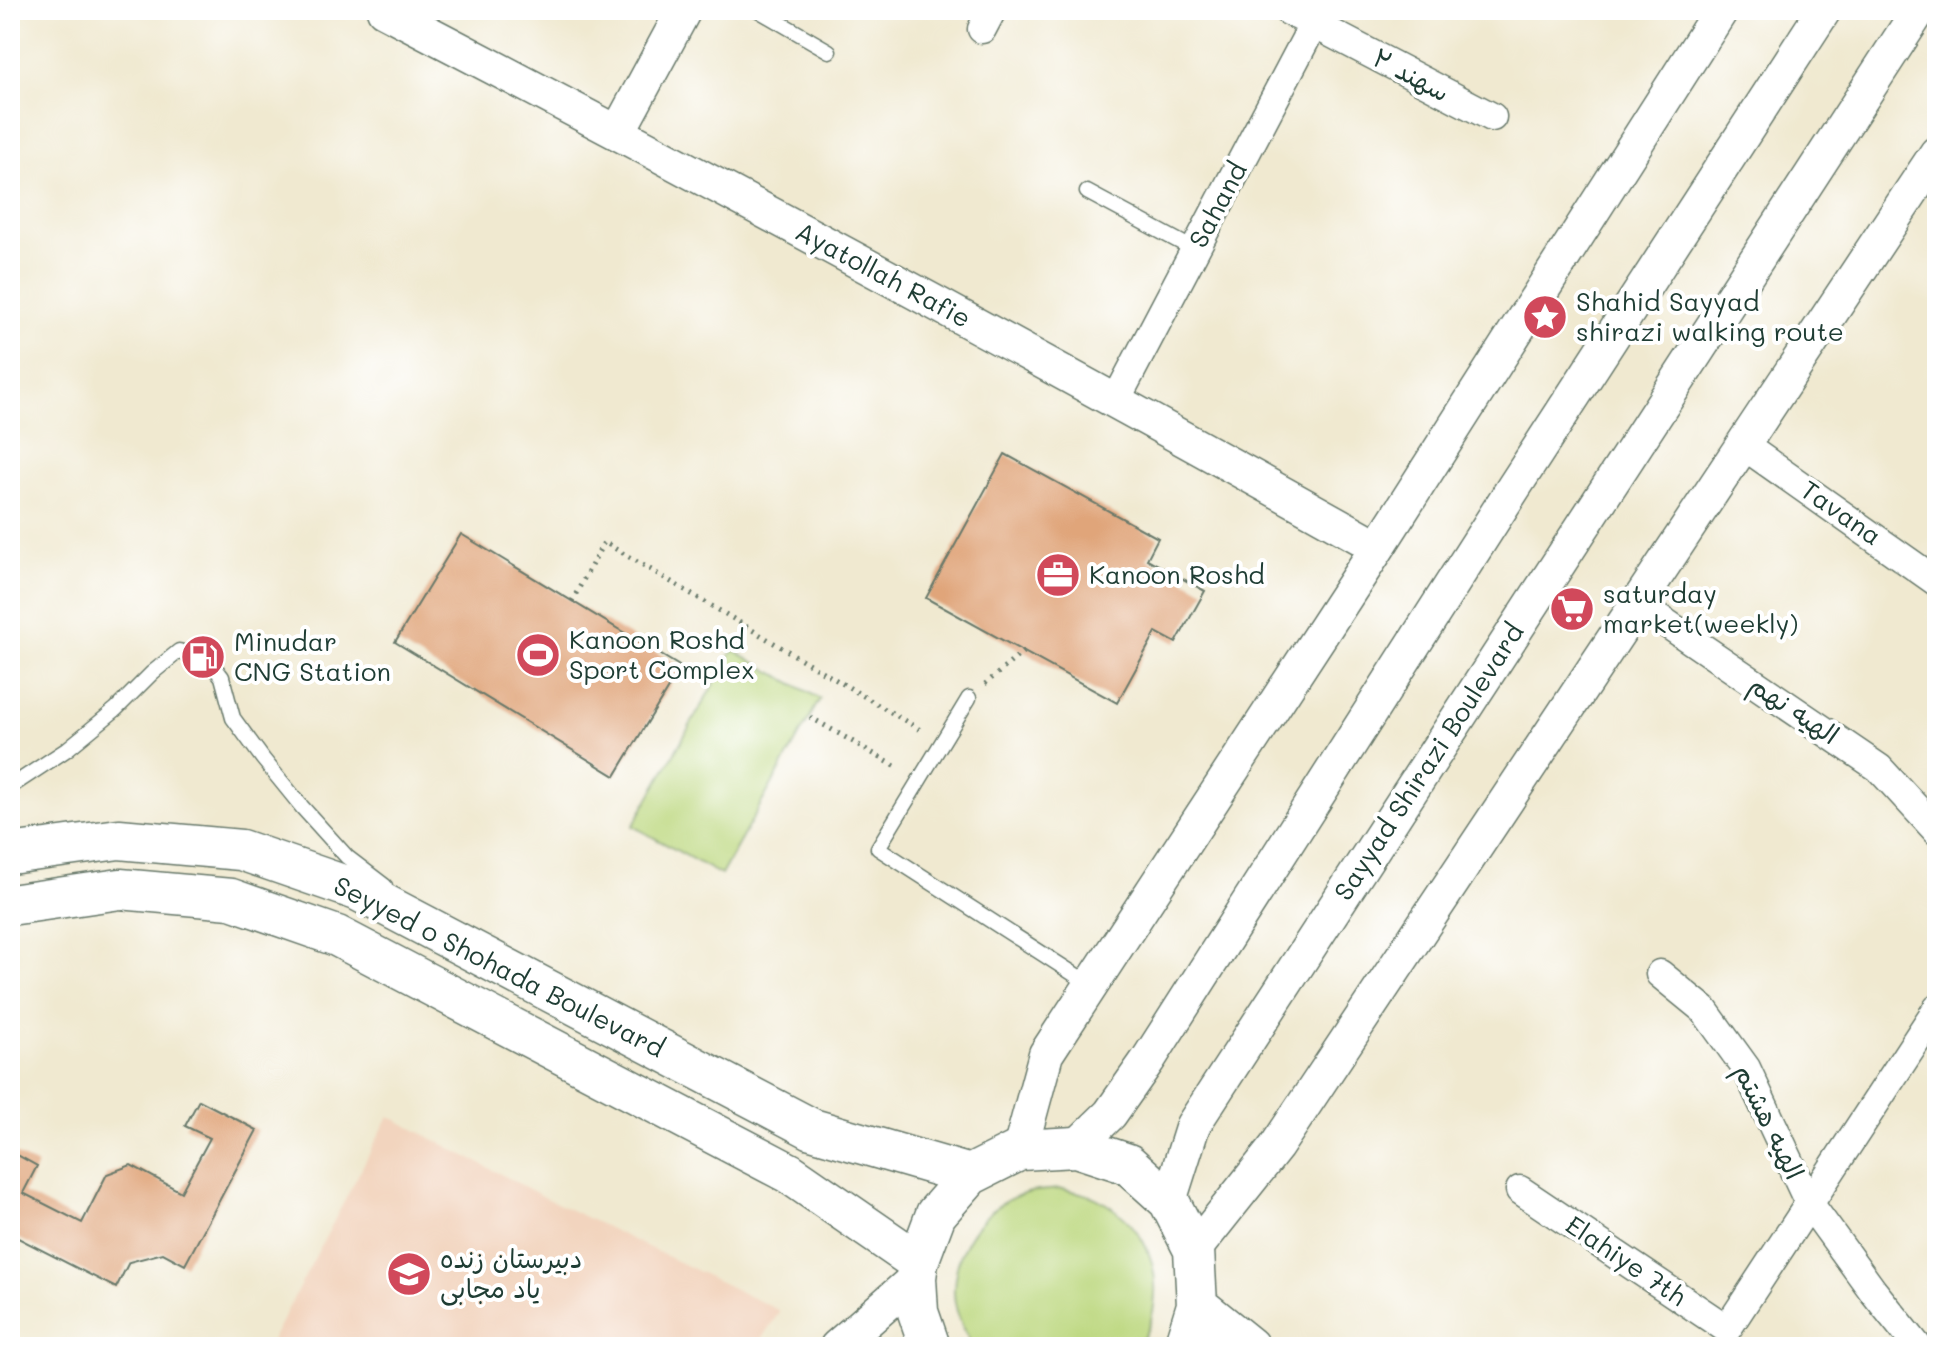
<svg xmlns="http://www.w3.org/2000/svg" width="1947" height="1357" font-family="Mali,'Playpen Sans Arabic',sans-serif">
<rect width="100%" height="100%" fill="#fff"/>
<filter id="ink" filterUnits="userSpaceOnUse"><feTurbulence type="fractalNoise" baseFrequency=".0125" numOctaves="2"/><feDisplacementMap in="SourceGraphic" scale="16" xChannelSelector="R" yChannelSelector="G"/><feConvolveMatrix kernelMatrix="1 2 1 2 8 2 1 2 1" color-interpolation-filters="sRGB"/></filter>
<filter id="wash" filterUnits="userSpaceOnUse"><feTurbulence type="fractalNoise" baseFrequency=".006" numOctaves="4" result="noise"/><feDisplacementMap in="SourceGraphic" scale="32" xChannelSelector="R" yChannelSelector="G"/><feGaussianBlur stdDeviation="1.8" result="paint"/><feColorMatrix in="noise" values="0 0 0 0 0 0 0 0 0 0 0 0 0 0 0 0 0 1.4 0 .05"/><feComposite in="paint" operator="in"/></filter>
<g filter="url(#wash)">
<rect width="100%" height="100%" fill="#f0e9d0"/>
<!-- built -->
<path fill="#f2d4be" d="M389 1116 550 1200 780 1311 756 1347H268Z"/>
<!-- green -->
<path fill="#bbd77d" stroke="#6d8a58" stroke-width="2" d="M733 650 820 699 721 875 633 826Z
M1063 1189C1074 1192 1088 1193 1098 1199 1116 1209 1133 1223 1143 1241 1161 1272 1159 1319 1137 1347H973C963 1329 953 1309 954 1288 956 1244 987 1201 1031 1192 1041 1190 1052 1190 1063 1189Z"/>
<g id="blocks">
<!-- building -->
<path fill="#e0a57a" d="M1005 454 1158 538 1147 559 1205 591 1176 643 1156 632 1117 703 926 598Z
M461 534 681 667 615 776 395 642Z
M199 1100 257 1130 185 1265 163 1253 129 1262 116 1288 10 1234V1151L37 1166 23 1193 82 1223 107 1174 131 1165 181 1192 210 1138 185 1126Z"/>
</g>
</g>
<g filter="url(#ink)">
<use href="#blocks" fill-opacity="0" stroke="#68796b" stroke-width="2"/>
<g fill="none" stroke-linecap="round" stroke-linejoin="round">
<!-- service casing -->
<g stroke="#68796b" stroke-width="17">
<path id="service" d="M758 10 829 51
M1087 192 1195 250
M969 698 878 848 1091 985
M10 787 66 750 116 709 152 673 179 651 212 664 222 677 233 718 263 759 302 807 347 857 385 886"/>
</g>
<!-- minor casing -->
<g stroke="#68796b" stroke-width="31">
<path id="minor" d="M1287 10 1492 117
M982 29 992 10
M1116 400 1321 10
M1743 445 1937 582
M1638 604 1879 768 1937 831
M1660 974 1704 1010 1746 1068 1809 1203 1873 1291 1918 1347
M1520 1190 1727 1329 1937 1009"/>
</g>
<!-- tertiary casing -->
<g stroke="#68796b" stroke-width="37">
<path id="tertiary" d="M384 10C718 184 1050 363 1378 547
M618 132 684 10
M1076 1147 1110 1114 1148 1060 1514 487 1824 10
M1020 1150 1046 1054 1378 547 1721 10
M1169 1201 1193 1125 1919 10
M1194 1250 1276 1147 1937 153
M837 1347 916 1278"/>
</g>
<!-- secondary casing -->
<g stroke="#68796b" stroke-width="43">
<path id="secondary" d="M10 854 119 839 241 850 357 890 812 1129 970 1175
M10 905 120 889 231 899 337 936 789 1173 918 1262
M1197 1305 1249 1347
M930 1347 918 1312 916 1278 918 1262 936 1214 970 1175 1020 1150 1076 1147 1128 1164 1169 1201 1194 1250 1197 1305 1184 1347"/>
</g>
<!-- path -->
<path stroke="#68796b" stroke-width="5" stroke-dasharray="2 6" stroke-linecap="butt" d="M572 601 604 542 924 732
M985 684 1023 652
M810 717 900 769"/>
<!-- service -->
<use href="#service" stroke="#fff" stroke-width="14"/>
<!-- minor -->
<use href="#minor" stroke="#fff" stroke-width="28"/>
<!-- tertiary -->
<use href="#tertiary" stroke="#fff" stroke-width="34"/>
<!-- secondary -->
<use href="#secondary" stroke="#fff" stroke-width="40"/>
</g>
</g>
<!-- icons -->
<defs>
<g id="sight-disc" transform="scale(2.3)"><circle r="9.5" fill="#d1495b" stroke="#fff"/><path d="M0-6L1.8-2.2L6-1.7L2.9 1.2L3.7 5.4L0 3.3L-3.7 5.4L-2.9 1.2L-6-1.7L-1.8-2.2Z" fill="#fff"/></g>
<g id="office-disc" transform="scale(2.3)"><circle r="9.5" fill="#d1495b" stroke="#fff"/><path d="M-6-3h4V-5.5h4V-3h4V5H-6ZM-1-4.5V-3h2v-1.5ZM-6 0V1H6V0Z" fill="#fff"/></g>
<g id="supermarket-disc" transform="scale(2.3)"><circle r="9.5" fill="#d1495b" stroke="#fff"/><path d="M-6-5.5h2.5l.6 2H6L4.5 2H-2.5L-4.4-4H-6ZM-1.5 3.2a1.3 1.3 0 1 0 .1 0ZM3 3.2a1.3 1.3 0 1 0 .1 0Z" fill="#fff"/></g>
<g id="stadium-disc" transform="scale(2.3)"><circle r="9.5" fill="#d1495b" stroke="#fff"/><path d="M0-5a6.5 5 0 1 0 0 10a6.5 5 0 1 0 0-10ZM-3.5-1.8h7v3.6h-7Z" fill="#fff"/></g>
<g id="fuel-disc" transform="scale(2.3)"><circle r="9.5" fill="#d1495b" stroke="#fff"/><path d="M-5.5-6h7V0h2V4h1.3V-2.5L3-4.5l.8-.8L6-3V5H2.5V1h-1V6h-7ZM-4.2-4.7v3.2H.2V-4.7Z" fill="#fff"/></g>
<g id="school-disc" transform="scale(2.3)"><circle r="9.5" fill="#d1495b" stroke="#fff"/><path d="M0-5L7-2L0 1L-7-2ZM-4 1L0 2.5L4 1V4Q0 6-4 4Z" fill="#fff"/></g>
</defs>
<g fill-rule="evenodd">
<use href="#sight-disc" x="1545" y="317"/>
<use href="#office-disc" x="1058" y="575"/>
<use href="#supermarket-disc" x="1572" y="609"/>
<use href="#stadium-disc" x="538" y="655"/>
<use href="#fuel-disc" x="203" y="657"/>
<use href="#school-disc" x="409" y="1274"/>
</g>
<g text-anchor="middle" stroke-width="8" stroke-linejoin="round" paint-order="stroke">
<!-- street labels -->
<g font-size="26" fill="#1f3d34" stroke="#fff">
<text transform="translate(1411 75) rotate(28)" y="9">سهند ۲</text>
<text transform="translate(1218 205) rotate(-62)" y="9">Sahand</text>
<text transform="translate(883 275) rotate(28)" y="9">Ayatollah Rafie</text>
<text transform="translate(1841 513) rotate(35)" y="9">Tavana</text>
<text transform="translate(1794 710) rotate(34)" y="9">الهیه نهم</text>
<text transform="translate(1429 762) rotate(-57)" y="9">Sayyad Shirazi Boulevard</text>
<text transform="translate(499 967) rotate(27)" y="9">Seyyed o Shohada Boulevard</text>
<text transform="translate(1769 1122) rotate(64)" y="9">الهیه هشتم</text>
<text transform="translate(1626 1261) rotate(34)" y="9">Elahiye 7th</text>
</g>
<!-- poi labels -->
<g font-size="26" fill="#1f3d34" stroke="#fff" text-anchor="start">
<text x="1576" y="311">Shahid Sayyad<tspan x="1576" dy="30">shirazi walking route</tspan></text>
<text x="1089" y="584">Kanoon Roshd</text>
<text x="1603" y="603">saturday<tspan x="1603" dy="30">market(weekly)</tspan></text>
<text x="569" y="649">Kanoon Roshd<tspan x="569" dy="30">Sport Complex</tspan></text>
<text x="234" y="651">Minudar<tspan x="234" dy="30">CNG Station</tspan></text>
<text x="440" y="1268">دبیرستان زنده<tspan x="440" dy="30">یاد مجابی</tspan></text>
</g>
</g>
<!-- margin -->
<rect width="1947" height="1357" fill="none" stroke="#fff" stroke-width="40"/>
</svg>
